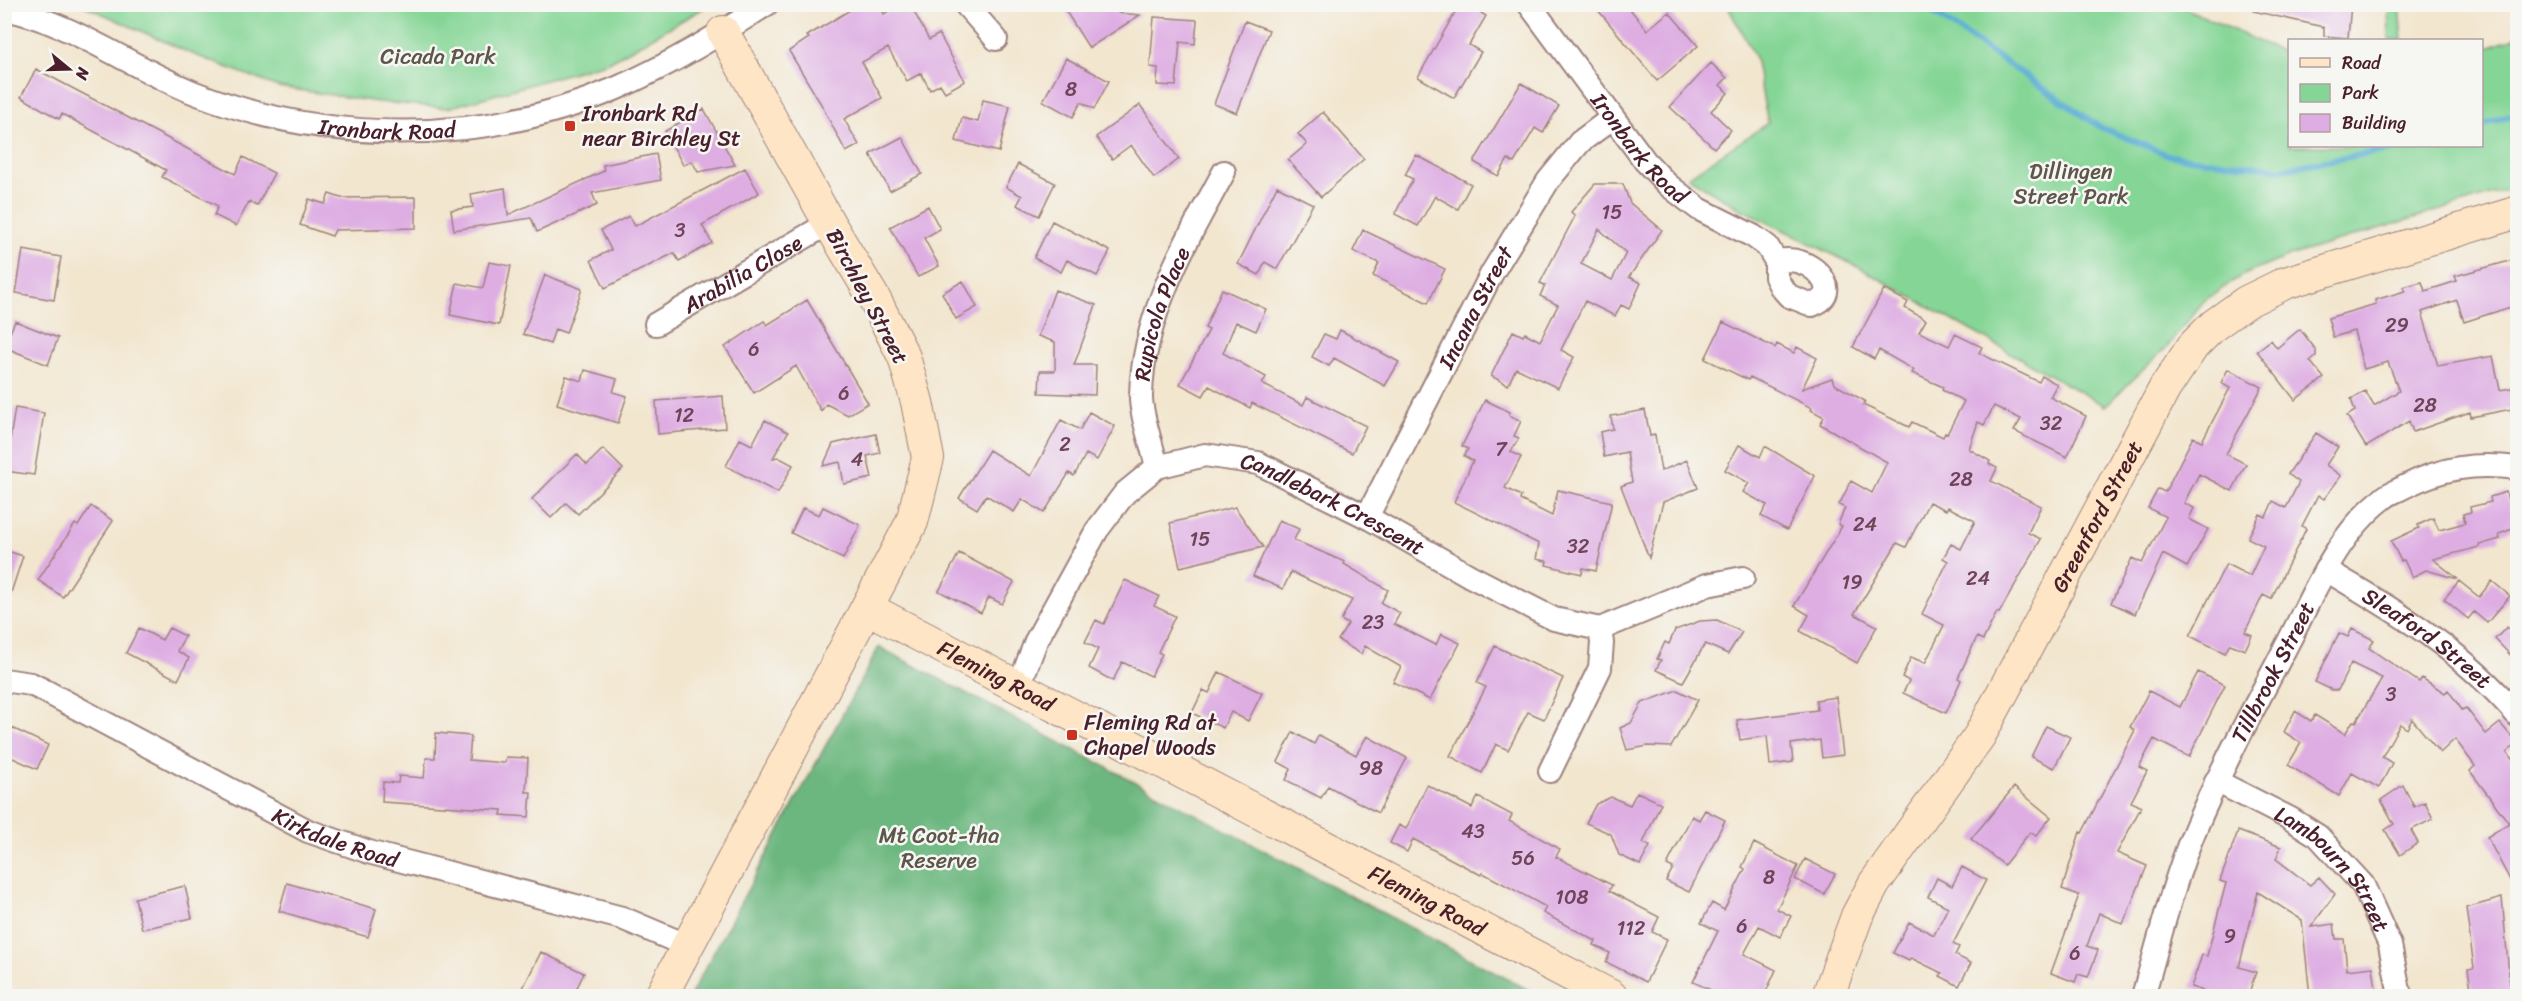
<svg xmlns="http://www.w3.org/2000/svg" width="2522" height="1001" font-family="Sriracha,sans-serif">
<rect width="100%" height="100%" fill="#f6f6f2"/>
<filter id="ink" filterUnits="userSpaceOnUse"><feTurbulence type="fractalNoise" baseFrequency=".0167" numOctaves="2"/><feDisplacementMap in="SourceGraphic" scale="12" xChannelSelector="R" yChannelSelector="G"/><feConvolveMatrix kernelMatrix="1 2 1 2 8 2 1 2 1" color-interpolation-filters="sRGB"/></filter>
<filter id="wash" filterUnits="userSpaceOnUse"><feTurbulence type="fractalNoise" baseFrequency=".008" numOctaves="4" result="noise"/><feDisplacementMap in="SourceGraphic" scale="24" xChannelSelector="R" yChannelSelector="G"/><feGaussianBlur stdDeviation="1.35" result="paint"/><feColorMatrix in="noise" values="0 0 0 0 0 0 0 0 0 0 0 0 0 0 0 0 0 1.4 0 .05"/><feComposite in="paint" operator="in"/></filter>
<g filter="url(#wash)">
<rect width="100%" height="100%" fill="#f2e6cf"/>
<!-- green -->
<path fill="#85d696" stroke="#687a60" stroke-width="1.5" d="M83 5 709 4V5L609 62 448 108 378 102 278 87 190 53Z
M1727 5H2178L2289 55 2290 146H2482V50L2517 37V187L2292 255 2241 276 2204 301 2165 349 2105 406 1860 268 1737 207 1688 177 1768 123 1755 57Z
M2388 5H2399L2402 40H2389Z"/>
<!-- forest -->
<path fill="#6cb77f" stroke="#5b6b55" stroke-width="1.5" d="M879 647 1540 996H690Z"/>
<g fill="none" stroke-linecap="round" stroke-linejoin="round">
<!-- stream -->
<path stroke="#58add4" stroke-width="6" d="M1921 4 2100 127 2171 156 2281 169 2411 146
M2482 125 2518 113"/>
</g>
<g id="blocks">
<!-- building -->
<path fill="#deaee3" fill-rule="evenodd" d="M860 4H879L884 14 901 4H910L929 40 939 34 965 81 945 92 940 84 930 90 921 73 907 81 888 48 862 62 882 98 844 119 859 145 846 152 821 104 789 51 809 38 807 36Z
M1074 4H1133L1119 13 1140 15 1089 48 1065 10Z
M1460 4H1467L1486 16 1469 45 1481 52 1454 98 1418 77Z
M1593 4H1626L1647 30 1669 12 1698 46 1657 81Z
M2254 4H2351L2348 38 2324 36V27L2253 11Z
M1154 17 1197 20 1195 44 1180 42 1176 86 1157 85 1158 68 1150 67Z
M1245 21 1269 30 1237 113 1214 104Z
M1066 58 1109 81 1094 109 1081 102 1073 117 1043 101Z
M1711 63 1727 78 1720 85 1728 93 1711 111 1731 130 1714 148 1670 107Z
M36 69 235 174 243 157 274 173 257 206 249 202 236 226 214 215 218 206 162 177 166 170 62 114 59 119 21 97Z
M1521 83 1559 106 1543 133 1535 128 1514 163 1508 159 1498 176 1474 162Z
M983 100 1010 106 999 152 956 141 962 118 978 122Z
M1140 105 1179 159 1154 178 1131 145 1112 159 1096 137Z
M704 109 735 165 698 172 692 161 683 165 665 131Z
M1323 112 1364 159 1321 197 1288 160 1307 144 1298 134Z
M902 137 922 174 890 191 870 154Z
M656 154 661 180 592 193 597 205 537 232 531 218 454 230 451 210 473 207 471 194 505 188 508 215 604 171 603 165Z
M1416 155 1471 184 1458 209 1435 196 1418 226 1395 214 1413 179 1405 175Z
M1018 164 1055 183 1039 216 1017 205 1022 196 1006 187Z
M745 168 759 193 702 225 712 243 679 261 674 253 605 288 591 260 611 250 601 230 629 216 635 226Z
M1595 184H1623L1630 203 1662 230 1629 277 1641 283 1629 309 1621 305 1615 316 1585 301 1561 350 1574 357 1558 388 1516 368 1508 385 1491 376 1513 331 1523 336 1525 333 1540 341 1558 305 1540 296 1545 285 1540 283 1575 216 1571 212ZM1599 229 1626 253 1612 280 1581 264Z
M1277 186 1313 204 1277 269 1265 262 1259 275 1238 264Z
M329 194 341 198 416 197V228L335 230 332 236 300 225 309 199 325 204Z
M928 206 940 229 924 238 939 266 918 277 890 227Z
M1052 221 1110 251 1097 276 1067 260 1061 272 1034 258Z
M1363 230 1445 269 1428 303 1373 276 1379 263 1353 251Z
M23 250 61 257 54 300 16 293Z
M2517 259V305L2464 322 2457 300 2422 312 2438 366 2493 356 2500 390 2517 387V408L2471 417 2470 412 2413 432 2409 421 2366 447 2347 416 2355 411 2351 399 2365 391 2374 406 2399 391 2388 362 2364 369 2354 331 2333 337 2328 318 2376 304 2375 300 2405 291 2403 287 2422 282 2425 291 2457 281 2455 276Z
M489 262 511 266 499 325 450 315 457 283 483 288Z
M545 275 582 289 566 333 555 329 550 344 523 334Z
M963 281 977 307 956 319 942 293Z
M1222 289 1266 309 1256 331 1236 322 1223 353 1266 377 1262 384 1303 405 1307 397 1366 426 1352 453 1252 403 1250 408 1209 386 1203 396 1180 384 1209 330 1205 328Z
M1884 289 1908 302 1905 308 1926 320 1919 332 1949 346 1955 334 1982 347 1979 353 2039 382 2042 376 2057 384 2050 397 2086 416 2067 457 2014 431 2021 419 1994 406 1984 425 1978 422 1969 449 1990 461 1989 464 1997 468 1991 481 2041 506 2028 533 2041 539 1999 613 1997 612 1983 640 1977 637 1958 678 1961 680 1946 713 1903 693 1909 681 1902 677 1911 657 1925 663 1944 625 1922 614 1948 561 1943 558 1951 544 1961 549 1975 521 1948 507 1946 510 1929 502 1906 547 1897 543 1854 614 1877 626 1857 663 1800 631 1809 615 1794 606 1842 526 1838 524 1845 508 1839 505 1851 481 1872 493 1887 462 1820 424 1824 417 1811 410 1812 408 1750 377 1748 380 1705 359 1723 322 1775 348 1777 344 1794 353 1797 347 1817 358 1802 389 1832 378 1834 384 1865 401 1863 405 1909 427 1912 422 1943 437 1945 433 1947 434 1964 401 1942 390 1943 387 1912 373 1914 370 1879 350 1874 359 1853 347Z
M1055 290 1096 305 1074 365H1096L1095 395 1039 393 1040 371H1055V342L1038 336Z
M807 300 868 403 848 415 826 404 821 411 796 366 754 393 725 347 764 321 767 325Z
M15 321 58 338 48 365 4 347Z
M2300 329 2316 350V356L2310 361 2324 378 2295 400 2257 351 2271 340 2277 348Z
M1340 330 1399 362 1385 386 1334 358 1329 366 1312 357 1324 334 1336 339Z
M2228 369 2262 387 2226 454 2246 464 2232 491 2199 474 2184 503 2194 508 2189 519 2208 529 2187 567 2163 554 2135 614 2111 603 2132 558 2142 563 2166 517 2148 508 2158 489 2165 492 2193 437 2202 441 2230 388 2221 383Z
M585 370 617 379 613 392 627 396 618 423 557 404 566 376 582 381Z
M723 396 725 428 658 434 656 401Z
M1485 400 1510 412 1509 415 1521 421 1514 436 1519 438 1511 452 1521 457 1505 488 1521 496 1520 500 1552 516 1558 490 1612 502 1596 571 1583 568 1582 574 1546 565 1547 561 1536 559 1539 544 1454 502 1473 461 1464 456 1468 449 1462 446Z
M15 408 44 413 34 475 5 471Z
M1645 410 1650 436 1655 435 1661 471 1687 460 1698 488 1663 502 1649 558 1621 486 1632 482 1627 452 1604 457 1600 432 1613 429 1611 416Z
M1089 412 1115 426 1097 460 1086 454 1074 476 1069 473 1044 513 1022 499 1014 512 986 495 977 509 959 498 989 450 1031 476 1061 420 1080 430Z
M765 420 788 432 773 458 778 457 793 465 778 493 726 466 740 439 752 445Z
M2316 433 2338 447 2326 465 2341 476 2324 499 2318 495 2302 526 2306 529 2271 599 2263 595 2245 632 2252 635 2245 650 2230 644 2225 653 2190 636 2226 564 2250 576 2264 546 2248 538 2260 514 2266 517 2273 501 2286 508 2299 482 2288 474Z
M876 434 880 453 867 456 872 478 844 484 840 462 823 466 833 444Z
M1739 445 1760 457 1765 446 1815 476 1787 530 1761 516 1767 505 1743 492 1749 483 1725 470Z
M603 449 623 469 578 514 566 503 551 518 532 499 577 454 587 465Z
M2506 492 2515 528 2499 534 2500 539 2479 545V547L2433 559 2458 579 2426 570 2412 577 2404 560 2401 561 2391 541 2419 528 2418 525 2433 518 2439 530 2465 523 2463 514 2471 512 2470 507 2491 502 2490 497Z
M91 506 113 521 63 597 38 580 75 524 78 526Z
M823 507 860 525 843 559 791 533 803 508 819 515Z
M1235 507 1263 547 1180 567 1170 523Z
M1279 520 1299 529 1294 540 1345 562 1344 564 1388 590 1381 603 1400 613 1394 624 1436 645 1441 634 1460 643 1430 700 1393 682 1401 667 1365 646 1361 654 1338 640 1348 624 1341 620 1352 600 1291 572 1283 589 1253 576Z
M4 550 23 556 8 602H4Z
M959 553 1014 582 1002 604 989 597 981 613 939 591Z
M1125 580 1159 596 1154 606 1175 616 1158 652 1162 654 1151 676 1122 662 1113 681 1089 668 1098 649 1085 642 1096 620 1104 624Z
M2459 581 2479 597 2492 581 2510 596 2487 623 2474 612 2468 619 2444 599Z
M1717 620 1742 632 1728 654 1705 644 1683 682 1656 670 1661 660 1657 659 1665 642 1669 644 1675 630 1700 621Z
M2507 627 2517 637V662L2495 639Z
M139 628 162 640 169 628 185 636 177 651 189 658 178 680 126 653Z
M2352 629 2374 640 2369 648 2419 682 2422 678 2445 693 2448 690 2462 710 2466 708 2486 734 2500 723 2517 743 2507 752 2517 766V893L2487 837 2509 823 2470 771 2475 766 2455 739 2440 753 2412 719 2407 729 2400 724 2382 757 2392 763 2379 788 2352 773 2339 796 2288 765 2301 743 2284 732 2295 711 2311 721 2315 715 2345 734 2353 721 2356 722 2382 678 2351 663 2338 690H2332L2315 682 2339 633 2348 637Z
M1495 646 1563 678 1544 719 1528 712 1508 750 1496 744 1482 773 1450 756 1486 687 1477 683Z
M1219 672 1262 693 1248 721 1231 712 1223 728 1192 713 1203 690 1209 693Z
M2198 672 2225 685 2189 757 2154 739 2139 767 2147 771 2131 802 2141 807 2117 853 2147 866 2123 924 2099 913 2087 946 2098 950 2088 977 2078 974 2075 982 2051 973 2079 895 2062 889 2080 832 2082 833 2135 730 2130 727 2149 691 2180 707Z
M1677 690 1698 700 1671 747 1648 746 1627 750 1620 728 1631 723 1642 703Z
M1836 697 1843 755 1822 758 1820 740 1791 744 1793 762 1770 765 1767 736 1740 740 1737 720 1817 710 1816 700Z
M2046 726 2070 737 2054 768 2031 757Z
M10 727 48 745 37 769 4 754V739Z
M1293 732 1314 744 1319 735 1356 755 1367 736 1407 758 1378 813 1328 786 1321 798 1286 780 1291 769 1278 762Z
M436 733 471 736 469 760 505 763 506 757 528 758 526 792H531L529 817 501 815 502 810 382 802 383 782 398 783 399 776 424 778 426 758H435Z
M1427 785 1472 808 1478 797 1512 815 1509 821 1560 849 1556 857 1612 885 1609 891 1659 917 1652 932 1667 939 1646 982 1606 962 1610 953 1594 945 1596 941 1543 913 1546 907 1483 873 1481 875 1413 839 1407 852 1390 843 1399 825 1406 829Z
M2403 785 2414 807 2425 802 2433 819 2411 830 2418 843 2400 855 2385 830 2394 824 2381 800Z
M2014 787 2051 817 2036 836 2030 832 2004 865 1971 839Z
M1637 792 1661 803 1643 843 1650 846 1640 865 1619 855 1611 834 1586 823 1596 804 1611 797 1630 805Z
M1705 810 1725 820 1689 892 1666 881 1673 868 1667 865 1692 816 1699 820Z
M2238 831 2281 847 2276 859 2310 885 2319 877 2335 894 2311 927 2334 924 2336 939H2344L2347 970 2373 967 2377 996H2310L2302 920 2258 892 2239 967 2256 972 2248 996H2219L2191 987 2202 955 2207 956 2226 883 2220 881Z
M1754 843 1798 866 1777 909 1791 916 1780 937 1759 926 1744 954 1776 970 1764 996H1708L1711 990 1693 982 1718 931 1701 923 1712 903 1724 910 1745 869 1742 867Z
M1805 859 1835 874 1824 894 1795 879Z
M1962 867 1986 880 1953 944 1959 947 1955 955 1971 963 1959 986 1940 976 1942 973 1911 958 1909 961 1893 953 1909 922 1934 935 1948 907 1928 897 1937 878 1952 886Z
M287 883 376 909 368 937 279 911Z
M185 886 192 918 142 929 135 898Z
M2502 898 2511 996H2472L2468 969 2474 968 2466 908Z
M541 952 584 973 573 996H519Z"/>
</g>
</g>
<g filter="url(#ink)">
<use href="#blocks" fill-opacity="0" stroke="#9e827d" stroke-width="1.5"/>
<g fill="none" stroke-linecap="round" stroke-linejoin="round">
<!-- street casing -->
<g stroke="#9e827d" stroke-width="26">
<g id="street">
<path d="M965 4 996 39"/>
<path id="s1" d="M1529 4 1645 161 1668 185 1699 209 1753 236 1767 246 1776 261V277L1781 287 1789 296 1812 305C1841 294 1820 268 1800 262 1792 259 1784 260 1776 261"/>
<path id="s2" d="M4 9C73 22 131 68 195 93 328 145 485 145 617 88 670 65 718 35 767 4"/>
<path id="s3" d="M656 324 829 223"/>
<path id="s4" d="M1157 467C1153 448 1140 413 1141 395 1143 313 1186 242 1224 172"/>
<path id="s5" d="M1367 517 1492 273 1548 181 1580 142 1612 118"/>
<path id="s6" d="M2326 570C2398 612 2463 651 2518 716"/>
<path d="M1600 629 1707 585 1743 578"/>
<path id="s7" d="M4 680 31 684 45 691 308 831 372 853 622 918 688 946"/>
<path id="s8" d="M1019 686 1036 641 1097 530 1125 493 1157 467 1205 455 1258 463 1367 517 1470 576 1554 619 1600 629 1602 643 1600 668 1550 771"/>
<path id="s9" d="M2216 781 2291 819 2318 836 2363 885 2390 945 2400 996"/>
<path id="s10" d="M2143 996C2159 942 2172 885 2194 832 2222 765 2258 701 2291 637 2316 588 2339 532 2384 498 2389 493 2397 491 2404 487 2443 467 2474 463 2518 468"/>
</g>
</g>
<!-- secondary casing -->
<g stroke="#9e827d" stroke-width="34">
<g id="secondary">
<path id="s11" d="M867 608 1611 996"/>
<path d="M661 996 912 522 928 458 917 402 904 357 875 300 829 223 723 32"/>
<path id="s12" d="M1828 996 1857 916 1874 884 1980 735 2165 388 2193 346 2214 325 2246 302 2285 283 2518 212"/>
</g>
</g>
<!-- street -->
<use href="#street" stroke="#fff" stroke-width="22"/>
<!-- secondary -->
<use href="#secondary" stroke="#fde5c5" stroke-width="32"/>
</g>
</g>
<!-- markers -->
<g fill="#c8321e" stroke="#f6f6f2" stroke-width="2">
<rect x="564" y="120" width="12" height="12" rx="3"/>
<rect x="1066" y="729" width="12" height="12" rx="3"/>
</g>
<g text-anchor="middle" stroke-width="5" stroke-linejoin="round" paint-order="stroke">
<!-- number labels -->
<g font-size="20" fill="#6f4359">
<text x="1071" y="96">8</text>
<text x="1612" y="219">15</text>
<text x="680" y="237">3</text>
<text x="2397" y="332">29</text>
<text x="754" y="356">6</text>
<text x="844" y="400">6</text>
<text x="2425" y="412">28</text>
<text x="684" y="422">12</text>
<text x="2051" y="430">32</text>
<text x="1065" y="451">2</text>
<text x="1501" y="456">7</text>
<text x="857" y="466">4</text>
<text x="1961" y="486">28</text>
<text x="1865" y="531">24</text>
<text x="1200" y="546">15</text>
<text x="1578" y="553">32</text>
<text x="1978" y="585">24</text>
<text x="1852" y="589">19</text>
<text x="1373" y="629">23</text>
<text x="2391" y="701">3</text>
<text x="1371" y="775">98</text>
<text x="1473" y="838">43</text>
<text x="1523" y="865">56</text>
<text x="1769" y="884">8</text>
<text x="1572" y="904">108</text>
<text x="1742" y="933">6</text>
<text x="1631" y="935">112</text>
<text x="2230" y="943">9</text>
<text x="2075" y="960">6</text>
</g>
<!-- park labels -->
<g font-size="22" fill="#5c564b" stroke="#f6f6f2">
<text x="438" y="64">Cicada Park</text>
<text x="2071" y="179">Dillingen<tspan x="2071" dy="25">Street Park</tspan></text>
<text x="939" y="843">Mt Coot-tha<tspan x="939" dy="25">Reserve</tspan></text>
</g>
<!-- poi labels -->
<g font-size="22" fill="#4a1f2b" stroke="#f6f6f2" text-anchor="start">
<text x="582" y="121">Ironbark Rd<tspan x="582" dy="25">near Birchley St</tspan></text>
<text x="1084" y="730">Fleming Rd at<tspan x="1084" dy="25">Chapel Woods</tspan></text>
</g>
<!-- street labels -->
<g font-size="22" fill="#4a1f2b" stroke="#f6f6f2">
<text dy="8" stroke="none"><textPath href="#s2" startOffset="406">Ironbark Road</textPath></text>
<text dy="8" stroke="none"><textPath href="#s1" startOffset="182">Ironbark Road</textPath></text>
<text dy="8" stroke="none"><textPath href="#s3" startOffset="100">Arabilia Close</textPath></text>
<text transform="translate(868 296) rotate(62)" y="8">Birchley Street</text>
<text dy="8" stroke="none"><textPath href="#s5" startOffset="236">Incana Street</textPath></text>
<text dy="8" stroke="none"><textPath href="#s4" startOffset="158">Rupicola Place</textPath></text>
<text dy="8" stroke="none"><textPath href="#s8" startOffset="450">Candlebark Crescent</textPath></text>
<text dy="8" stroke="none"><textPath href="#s12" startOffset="552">Greenford Street</textPath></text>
<text dy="8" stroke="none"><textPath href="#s6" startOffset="122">Sleaford Street</textPath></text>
<text dy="8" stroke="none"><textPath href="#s10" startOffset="350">Tillbrook Street</textPath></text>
<text dy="8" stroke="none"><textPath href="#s11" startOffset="146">Fleming Road</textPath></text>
<text dy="8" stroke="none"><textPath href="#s7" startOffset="369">Kirkdale Road</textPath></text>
<text dy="8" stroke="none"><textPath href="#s9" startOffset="150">Lambourn Street</textPath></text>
<text dy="8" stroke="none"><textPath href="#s11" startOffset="632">Fleming Road</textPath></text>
</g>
</g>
<!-- margin -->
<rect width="2522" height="1001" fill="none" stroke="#f6f6f2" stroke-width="24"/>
<!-- legend -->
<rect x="2288" y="39" width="195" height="108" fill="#f6f6f2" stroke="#b1a0a2" stroke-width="1.5"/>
<rect x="2300" y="58" width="30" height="9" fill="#fde5c5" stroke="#b1a0a2" stroke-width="1.5"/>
<text x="2342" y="69" font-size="18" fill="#4a1f2b">Road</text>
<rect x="2300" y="84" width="30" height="18" fill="#85d696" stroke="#b1a0a2" stroke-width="1.5"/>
<text x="2342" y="99" font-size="18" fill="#4a1f2b">Park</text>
<rect x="2300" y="114" width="30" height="18" fill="#deaee3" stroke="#b1a0a2" stroke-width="1.5"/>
<text x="2342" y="129" font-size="18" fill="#4a1f2b">Building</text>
<!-- north arrow -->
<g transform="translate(69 69) rotate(109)" stroke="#f6f6f2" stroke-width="4.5" paint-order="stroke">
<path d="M0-4.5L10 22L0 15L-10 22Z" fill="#4a1f2b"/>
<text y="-9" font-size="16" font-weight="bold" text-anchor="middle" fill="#4a1f2b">N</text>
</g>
</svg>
